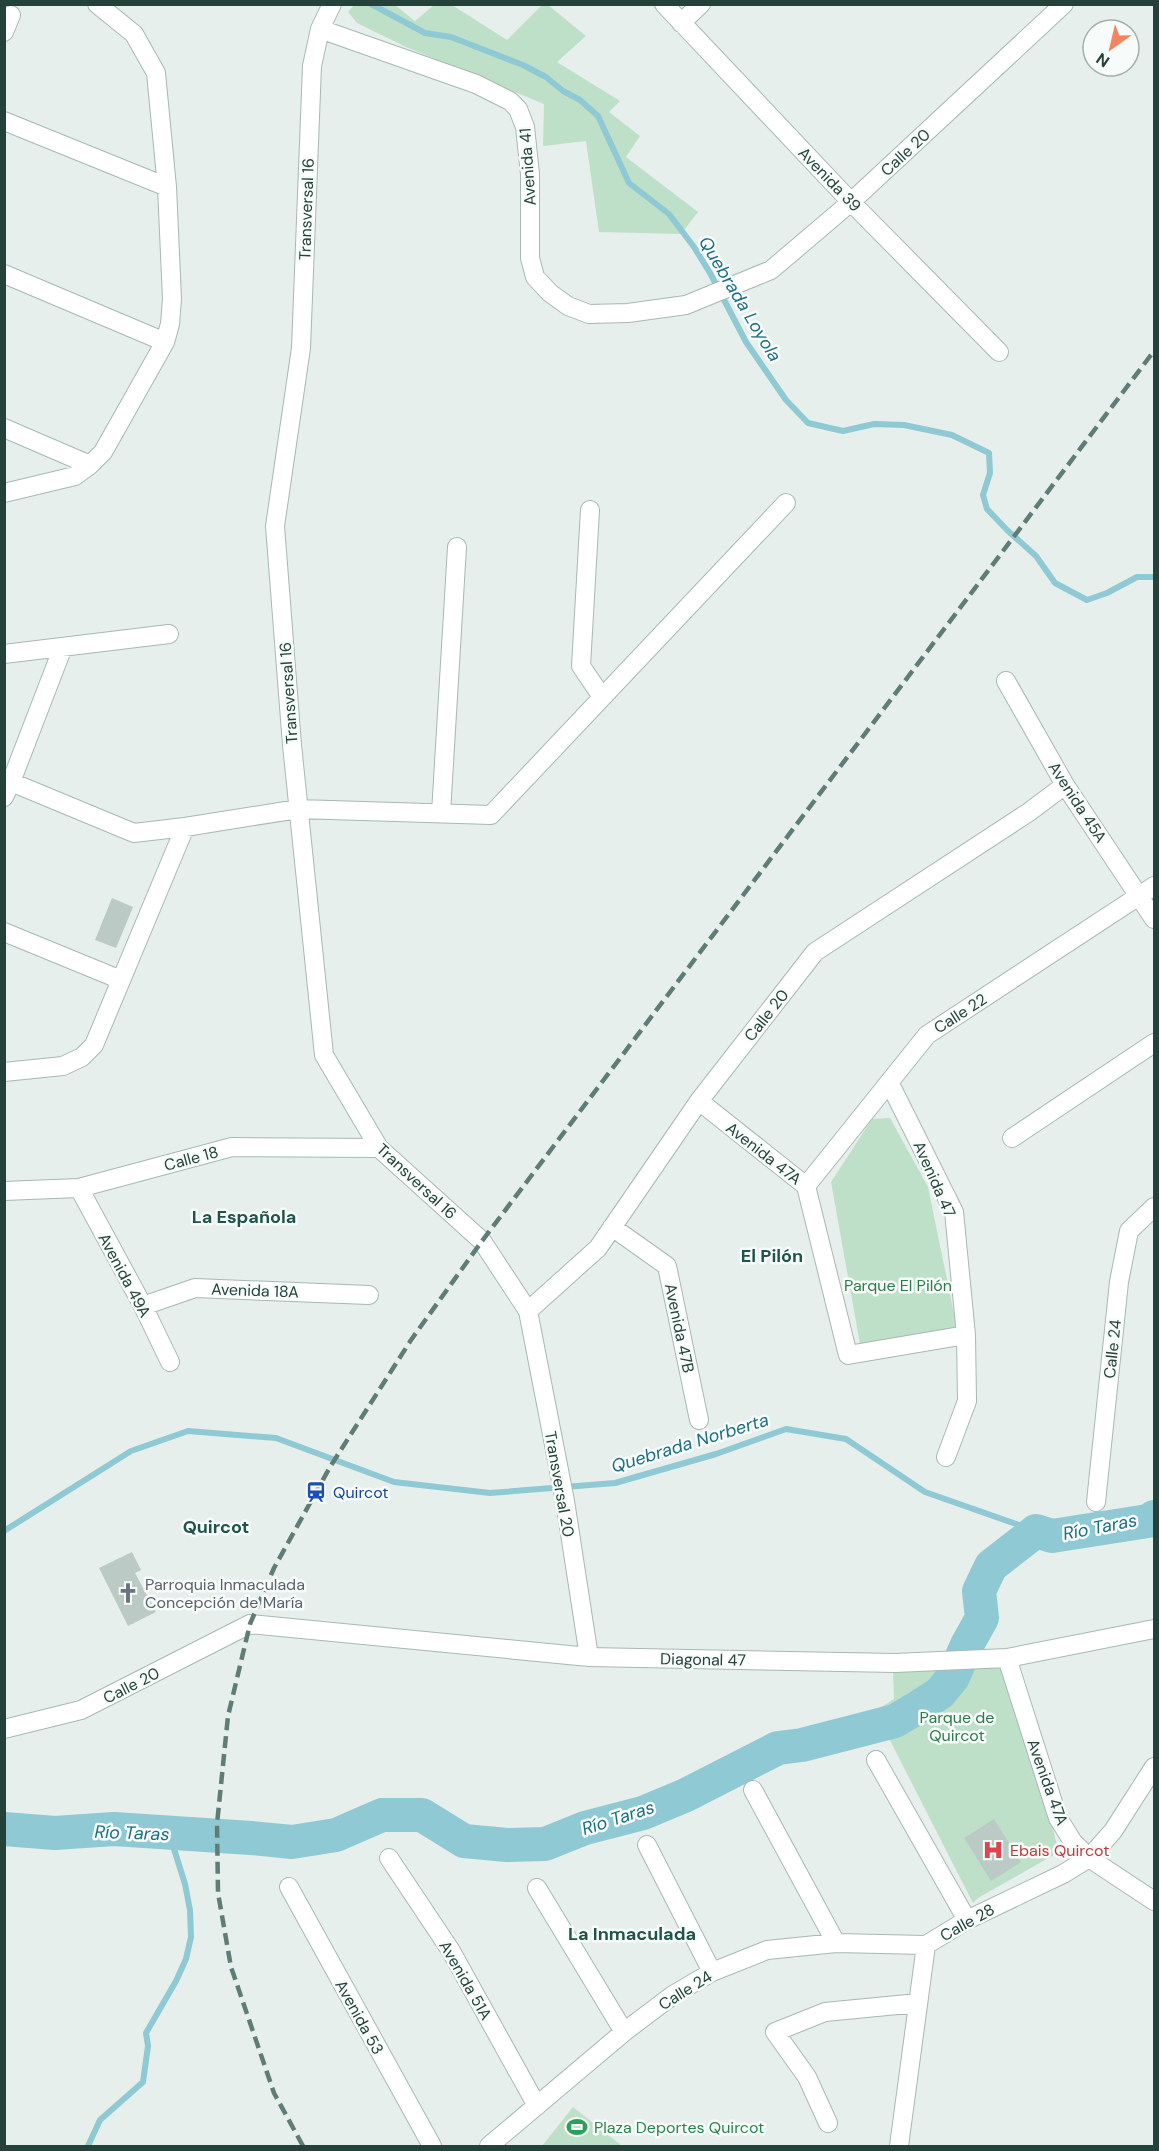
<svg xmlns="http://www.w3.org/2000/svg" width="1159" height="2151" font-family="'DM Sans',sans-serif">
<rect width="100%" height="100%" fill="#e6efeb"/>
<!-- green -->
<path fill="#bfe0c8" d="M354 5H395L415 21 434 5H452L507 40 542 5H548L586 36 557 62 620 101 609 112 640 136 626 157 698 212 681 234 599 232 586 141 543 146 544 104 406 47 357 23 348 12Z
M890 1118 928 1187 957 1328 860 1344 831 1182 872 1119Z
M1007 1658 1059 1852 978 1898 973 1903 875 1711 894 1699 893 1673 895 1663Z
M573 2107 622 2146H542Z"/>
<g fill="none" stroke-linecap="round" stroke-linejoin="round">
<!-- stream -->
<path stroke="#8ec9d4" stroke-width="6" d="M371 4 425 33 451 37 523 65 546 77 563 91 580 100 598 116 629 183 669 214 694 247 710 273 746 342 786 400 808 423 843 431 874 424 904 425 952 435 989 453 990 473 983 495 987 509 1007 530 1036 556 1055 583 1087 600 1107 593 1137 577H1154
M4 1531 131 1451 188 1431 276 1438 394 1482 490 1493 615 1483 716 1454 786 1429 846 1439 925 1492 1036 1531
M88 2146 100 2120 143 2082 148 2046 146 2033 176 1981 186 1959 191 1937 190 1910 185 1884 169 1833"/>
<!-- river -->
<path stroke="#8ec9d4" stroke-width="34" d="M4 1829 55 1833 114 1829 251 1838 292 1842 336 1835 382 1815H422L464 1841 507 1845 545 1844 585 1828 643 1813 686 1795 778 1748 802 1745 895 1721 920 1706 940 1693 953 1677 967 1645 982 1618 979 1591 991 1566 1036 1531 1052 1536 1148 1521 1154 1517"/>
</g>
<!-- building -->
<path fill="#bbcac4" d="M112 898 133 907 116 948 95 940Z
M132 1552 141 1570 135 1573 156 1612 128 1626 99 1568Z
M994 1819 1021 1862 991 1881 964 1838Z"/>
<g fill="none" stroke-linecap="round" stroke-linejoin="round">
<!-- minor casing -->
<g stroke="#a8b8b2" stroke-width="20">
<path id="minor" d="M332 4 320 29 312 66 301 348 275 526 292 745 324 1055 379 1148 482 1241 528 1311 565 1501 589 1657
M664 4 851 202 999 352
M681 23 701 4
M320 29 476 84 510 101 518 109 525 127 530 174V258L535 277 550 293 568 306 589 314 628 313 686 305 771 270 851 202 1064 4
M4 32 11 15
M4 121 167 187
M4 274 165 342
M4 428 90 465
M4 493 75 476 90 465 103 452 165 342 170 324 172 299 167 187 156 73 134 34 97 4
M590 510 581 666 602 697
M4 654 169 634
M1006 681 1065 785 1154 919
M11 782 63 647
M4 797 11 782 134 833 185 827
M441 813 457 547
M4 932 121 980
M4 1072 63 1066 82 1057 94 1045 185 827 298 809 491 815 786 503
M889 1082 954 1212 966 1335 967 1401 946 1457
M699 1101 806 1186 848 1355 966 1335
M1012 1138 1154 1043
M806 1186 927 1035 1154 886
M79 1188 143 1306 170 1362
M4 1191 79 1188 232 1147 379 1148
M612 1227 667 1266 699 1420
M143 1306 195 1288 369 1295
M528 1311 598 1248 699 1101 815 952 1029 812 1065 785
M1096 1502 1119 1282 1129 1231 1154 1207
M1007 1658 1058 1818 1073 1842 1089 1858 1154 1901
M4 1729 81 1710 250 1624 589 1657 895 1663 1007 1658 1154 1629
M876 1760 967 1920
M753 1790 836 1943
M647 1845 712 1972
M389 1858 451 1951 537 2106
M289 1887 432 2146
M537 1888 624 2032
M926 1945 967 1920 1063 1874 1089 1858 1113 1831 1154 1767
M828 2123 807 2077 775 2032 825 2012 918 2003
M489 2146 624 2032 673 1995 712 1972 767 1950 836 1943 926 1945
M899 2146 926 1945"/>
</g>
<!-- minor -->
<use href="#minor" stroke="#fff" stroke-width="18"/>
<!-- rail -->
<path stroke="#5f7d75" stroke-width="4.5" stroke-dasharray="12 6" stroke-linecap="butt" d="M303 2146 274 2093 231 1967 218 1893 217 1824 228 1716 250 1624 274 1568 330 1467 411 1340 482 1241 1154 351"/>
</g>
<!-- icons -->
<defs>
<g id="station-bare" transform="scale(1.62)"><path d="M-3-6H3Q5-6 5-4V2Q5 4 3 4L4.5 6H3L1.5 4h-3L-3 6H-4.5L-3 4Q-5 4-5 2V-4Q-5-6-3-6ZM-3.5-4v3h7v-3ZM-3.5 1v1.5H-2V1ZM2 1v1.5H3.5V1Z" fill="#1a4fb4" stroke="#f7fbf9" stroke-width="2.5" paint-order="stroke"/></g>
<g id="church-bare" transform="scale(1.62)"><path d="M-1.2-6h2.4v3.5h3.3v2.4h-3.3V6h-2.4V-.1h-3.3v-2.4h3.3Z" fill="#6b7280" stroke="#f7fbf9" stroke-width="2.5" paint-order="stroke"/></g>
<g id="hospital-bare" transform="scale(1.62)"><path d="M-5-5h3v3.5h4V-5h3V5h-3V1.5h-4V5h-3Z" fill="#e0444e" stroke="#f7fbf9" stroke-width="2.5" paint-order="stroke"/></g>
<g id="stadium-bare" transform="scale(1.62)"><path d="M0-5a6.5 5 0 1 0 0 10a6.5 5 0 1 0 0-10ZM-3.5-1.8h7v3.6h-7Z" fill="#2e9e5b" stroke="#f7fbf9" stroke-width="2.5" paint-order="stroke"/></g>
</defs>
<g fill-rule="evenodd">
<use href="#station-bare" x="316" y="1492"/>
<use href="#church-bare" x="128" y="1593"/>
<use href="#hospital-bare" x="993" y="1850"/>
<use href="#stadium-bare" x="577" y="2127"/>
</g>
<g text-anchor="middle" stroke-width="5" stroke-linejoin="round" paint-order="stroke">
<!-- street labels -->
<g font-size="16" fill="#24423a" stroke="#f7fbf9">
<text transform="translate(905 152) rotate(-43)" y="6">Calle 20</text>
<text transform="translate(527 167) rotate(-94)" y="6">Avenida 41</text>
<text transform="translate(830 179) rotate(46)" y="6">Avenida 39</text>
<text transform="translate(306 209) rotate(-88)" y="6">Transversal 16</text>
<text transform="translate(288 693) rotate(-94)" y="6">Transversal 16</text>
<text transform="translate(1078 802) rotate(57)" y="6">Avenida 45A</text>
<text transform="translate(960 1013) rotate(-33)" y="6">Calle 22</text>
<text transform="translate(766 1015) rotate(-52)" y="6">Calle 20</text>
<text transform="translate(764 1153) rotate(38)" y="6">Avenida 47A</text>
<text transform="translate(191 1158) rotate(-15)" y="6">Calle 18</text>
<text transform="translate(935 1179) rotate(66)" y="6">Avenida 47</text>
<text transform="translate(417 1181) rotate(43)" y="6">Transversal 16</text>
<text transform="translate(125 1275) rotate(62)" y="6">Avenida 49A</text>
<text transform="translate(255 1290) rotate(2)" y="6">Avenida 18A</text>
<text transform="translate(680 1328) rotate(78)" y="6">Avenida 47B</text>
<text transform="translate(1112 1349) rotate(-84)" y="6">Calle 24</text>
<text transform="translate(560 1484) rotate(80)" y="6">Transversal 20</text>
<text transform="translate(703 1659) rotate(1)" y="6">Diagonal 47</text>
<text transform="translate(131 1685) rotate(-27)" y="6">Calle 20</text>
<text transform="translate(1048 1782) rotate(70)" y="6">Avenida 47A</text>
<text transform="translate(967 1922) rotate(-29)" y="6">Calle 28</text>
<text transform="translate(466 1980) rotate(60)" y="6">Avenida 51A</text>
<text transform="translate(685 1990) rotate(-32)" y="6">Calle 24</text>
<text transform="translate(360 2017) rotate(61)" y="6">Avenida 53</text>
</g>
<!-- park labels -->
<g font-size="16" fill="#2d7a4b" stroke="#f7fbf9">
<text x="898" y="1291">Parque El Pilón</text>
<text x="957" y="1723">Parque de<tspan x="957" dy="18">Quircot</tspan></text>
</g>
<!-- transit labels -->
<g font-size="16" fill="#164399" stroke="#f7fbf9" text-anchor="start">
<text x="333" y="1498">Quircot</text>
</g>
<!-- worship labels -->
<g font-size="16" fill="#5b616d" stroke="#f7fbf9" text-anchor="start">
<text x="145" y="1590">Parroquia Inmaculada<tspan x="145" dy="18">Concepción de María</tspan></text>
</g>
<!-- health labels -->
<g font-size="16" fill="#be3a42" stroke="#f7fbf9" text-anchor="start">
<text x="1010" y="1856">Ebais Quircot</text>
</g>
<!-- leisure labels -->
<g font-size="16" fill="#27864d" stroke="#f7fbf9" text-anchor="start">
<text x="594" y="2133">Plaza Deportes Quircot</text>
</g>
<!-- water labels -->
<g font-size="18" font-style="italic" fill="#1c6f80" stroke="#f7fbf9">
<text transform="translate(740 299) rotate(59)" y="6">Quebrada Loyola</text>
<text transform="translate(690 1443) rotate(-17)" y="6">Quebrada Norberta</text>
<text transform="translate(1100 1527) rotate(-11)" y="6">Río Taras</text>
<text transform="translate(618 1818) rotate(-18)" y="6">Río Taras</text>
<text transform="translate(132 1833) rotate(2)" y="6">Río Taras</text>
</g>
<!-- neighbourhood labels -->
<g font-size="18" font-weight="bold" fill="#1f5548" stroke="#f7fbf9">
<text x="244" y="1223">La Española</text>
<text x="772" y="1262">El Pilón</text>
<text x="216" y="1533">Quircot</text>
<text x="632" y="1940">La Inmaculada</text>
</g>
</g>
<!-- border -->
<rect width="1159" height="2151" fill="none" stroke="#24423a" stroke-width="12"/>
<!-- north arrow -->
<g transform="translate(1111 48) rotate(214)"><circle r="28" fill="#f7fbf9" stroke="#a3b1ad" stroke-width="1.5"/>
<path d="M0-4.5L10 22L0 15L-10 22Z" fill="#f4845f"/>
<text y="-9" font-size="16" font-weight="bold" text-anchor="middle" fill="#24423a">N</text>
</g>
</svg>
